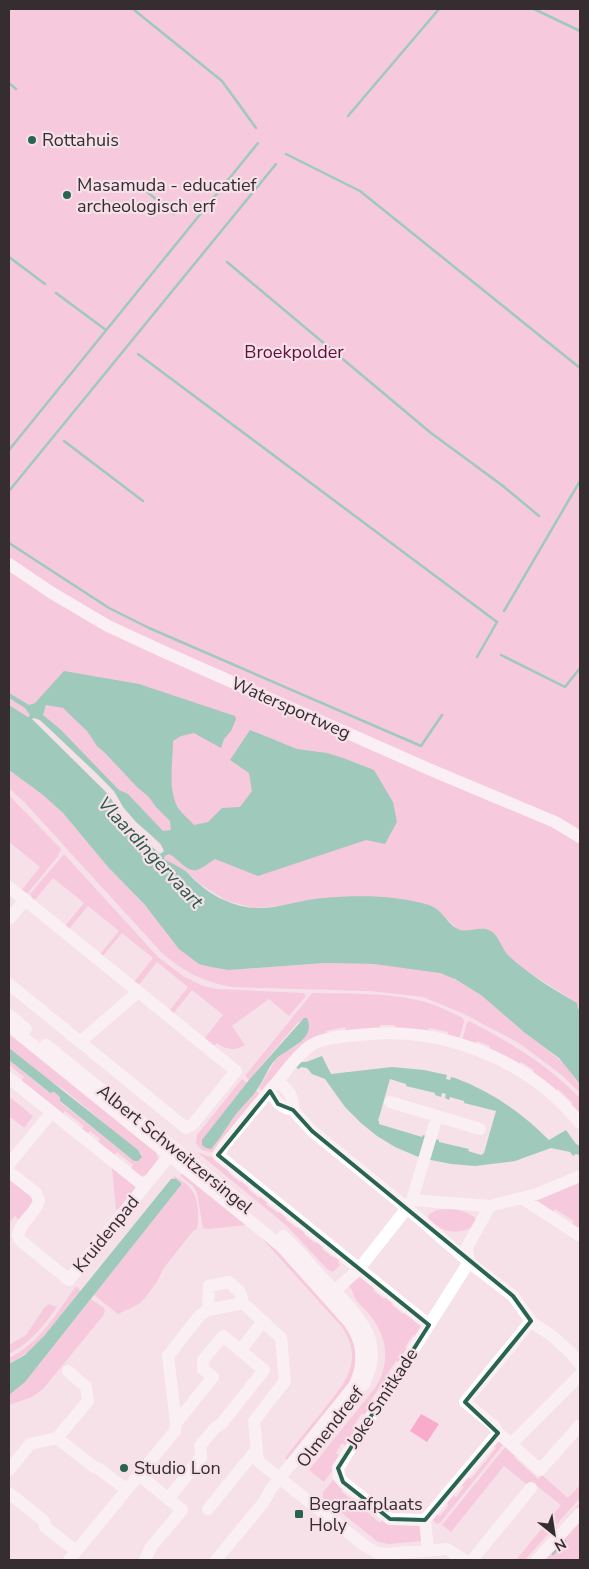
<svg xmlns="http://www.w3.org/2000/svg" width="589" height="1569" font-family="'Nunito Sans',sans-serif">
<rect width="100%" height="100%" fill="#f6e1e9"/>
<!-- green -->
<path fill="#f9abcc" d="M9 9H580V1008L578 1009 577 1003 524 969 495 943 458 929 448 920 277 906 254 908 227 901 200 884 186 871 164 859 165 856 168 854 79 752 29 712 30 715 28 717 9 705V698L15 702 9 696Z
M9 770 43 795 63 813 108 867 145 905 229 970 325 963 374 964 425 970 448 975 481 995 525 1033 549 1051 563 1063 580 1084V1093L563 1076 519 1043 462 1013 423 997 370 991 231 987C202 981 184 972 162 953L25 803 9 788Z
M9 795 61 849 58 856 28 893 21 891 40 867 9 842Z
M63 855H65L158 957 183 976 203 986 217 989 304 993 306 996 289 1016 269 999 232 1026 245 1045C235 1051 226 1050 217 1043L213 1047 204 1039 223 1015 192 990 173 1014 169 1011 188 987 157 962 138 986 134 982 153 958 122 933 102 957 100 954 119 931 88 906 69 929 65 926 84 903 53 878 34 901 30 894Z
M312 993C346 994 383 992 417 1000 433 1003 448 1011 463 1018L464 1022 459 1040 446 1038 448 1032 429 1028 427 1034 395 1030V1025H380V1030L347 1033 345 1027 326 1031 327 1037 263 1091 259 1088 276 1059 286 1051 297 1046 309 1027 308 1021 298 1022 249 1080 245 1076Z
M469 1021C510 1042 548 1065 580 1098V1119L569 1107 573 1103 558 1089 554 1094 531 1075 534 1070 521 1062 518 1067 488 1052 490 1046 477 1041 474 1046 462 1040 467 1023Z
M9 1029 157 1153 158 1159 146 1175 141 1176 130 1170 133 1165 117 1152 112 1157 96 1145 100 1139 90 1131 86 1135 81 1131 84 1126 65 1111 62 1115 20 1082 24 1077 9 1065V1060L49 1093 54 1092 60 1097V1102L134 1161 136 1162 142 1155 66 1091 46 1078 9 1048Z
M242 1079 247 1083 231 1103 212 1148 233 1117 256 1091 261 1095 215 1153 202 1150 196 1144 197 1135Z
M11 1098 33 1116 24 1128 9 1116V1101Z
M197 1152 207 1156 219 1158 232 1168 229 1173 240 1182 244 1178 251 1184 248 1189 259 1198 263 1194 270 1199 266 1204 278 1213 282 1208 289 1215 285 1219 297 1228 301 1224 307 1229 304 1234 315 1243 319 1239 326 1244 322 1249 334 1258 337 1254 342 1259 338 1262 340 1265 333 1272 327 1269 287 1226Z
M114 1167 135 1184V1190L118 1211 116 1209 112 1169Z
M184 1171 267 1238 355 1337 356 1375 289 1461 285 1458C297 1442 309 1427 322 1412 344 1384 366 1361 341 1326L258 1234 246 1225 208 1229 203 1228 197 1193 193 1186 180 1176Z
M9 1176 30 1193 33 1201 21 1222 15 1216 9 1223Z
M175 1176C180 1180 187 1183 191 1189 199 1199 199 1217 197 1229L193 1231 163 1269 157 1282 144 1299 139 1304 118 1314 94 1295 181 1185 174 1179H171Z
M580 1181V1225L577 1229 571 1226 574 1221 555 1209 552 1213 533 1201Z
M451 1209C461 1210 469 1212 476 1219L471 1228C454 1235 441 1232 428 1218L429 1214 437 1210Z
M358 1276 377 1286 373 1290 384 1299 388 1295 395 1300 392 1305 403 1314 407 1310 422 1322 418 1338 413 1335 405 1347 410 1350 401 1364 396 1361 388 1373 393 1376 383 1390 379 1388 371 1400 375 1403 367 1417 362 1413 354 1426 358 1429 347 1446 342 1443 336 1453 341 1456 335 1467 324 1482 309 1470 375 1388C390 1365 388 1339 372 1318 367 1311 361 1306 356 1300 353 1295 353 1290 349 1286Z
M76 1286 81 1291 33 1349 9 1364V1358C40 1343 56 1314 76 1286Z
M91 1299 104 1308 105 1312 102 1317 43 1389 32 1397 9 1405V1395L25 1382Z
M49 1304 57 1307C43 1327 31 1342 9 1354V1345L26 1335 44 1308Z
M421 1414 439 1424 427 1442 410 1431Z
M497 1440 503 1445 440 1523 437 1524 431 1519 436 1513 440 1516 449 1505 445 1501 451 1494 456 1497 464 1487 460 1483 466 1475 471 1479 496 1448 491 1444Z
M505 1447 515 1456 514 1457 538 1479 542 1475 568 1498 580 1485V1498L525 1560H516L561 1505 537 1486 534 1490 504 1466 451 1532 442 1525Z
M334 1479 344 1487 341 1491 352 1500 356 1496 372 1509 368 1513 380 1523 383 1518 421 1524 422 1541 389 1544 378 1542 323 1498V1492Z
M580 1503V1560H530Z"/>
<!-- water -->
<path fill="#33ac84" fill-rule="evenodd" d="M64 671 139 684 235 716 236 719 231 731 224 739 221 748 194 733 181 736 173 741C173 762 168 784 176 804 179 812 189 819 194 825L208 822 222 808 240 807 252 791 249 773 230 760 250 730 297 749 327 753 343 758 374 770 393 802 397 822 385 844 366 840 258 876 215 859C210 862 203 868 197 870 187 873 177 857 169 854L165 856 164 859C171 863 178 866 184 870 189 873 193 879 198 883 210 894 225 902 241 906 270 913 295 900 323 898 358 895 396 895 429 905 442 909 446 923 458 929 468 934 480 925 491 931 498 935 502 949 508 955 528 974 553 989 577 1003L578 1009 580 1008V1084L559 1058 525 1033 481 995 455 979 440 973 374 964 325 963 229 970 211 967 199 964 179 949 145 905 108 867 63 813 43 795 9 770V705L28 717 30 715 25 708 9 698V693L29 705 35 703ZM46 705 63 708 87 731 97 746 105 753 138 788 148 796 156 807 170 821 171 830 163 831 128 794 119 790 60 729 43 715ZM34 718 40 720 96 773 114 791 123 807 136 822 161 844 164 851 160 854 125 822 109 795 32 719Z
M304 1018H307C317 1040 286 1049 276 1059 268 1067 264 1080 258 1088 251 1099 241 1107 233 1118 226 1128 220 1139 211 1149L206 1148 202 1145V1140L249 1080Z
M9 1048 138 1150 142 1157 138 1161H134L60 1101V1097L54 1092 50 1093 9 1060Z
M322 1056 331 1074 392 1067 424 1070 447 1075 446 1079 450 1080 451 1077 455 1078C492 1092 521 1112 549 1140L566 1130 576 1144 580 1146V1155L576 1154 573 1156 570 1152 551 1148 515 1161 475 1166 451 1164 421 1158 395 1147 377 1136 361 1123 345 1107 325 1079 312 1074 307 1068 301 1067 299 1069 294 1067 299 1062H306ZM390 1079 406 1084V1086L435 1093V1095L441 1097 442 1093 446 1094 445 1098 449 1100 450 1097 464 1101V1103L496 1111 484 1153 481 1155 468 1151 469 1149 439 1142V1140L423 1135 422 1137 379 1124V1121H378Z
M171 1179H176L181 1183V1185L25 1382 9 1395V1364L25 1355 44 1336Z"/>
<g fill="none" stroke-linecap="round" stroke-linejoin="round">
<!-- stream -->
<path stroke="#33ac84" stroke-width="2.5" d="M133 9 222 81 256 128
M534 9 580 31
M9 83 16 89
M348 116 439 9
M286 154 360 191 580 368
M146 191 174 214
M9 257 45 284
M227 262 431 433 503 486 539 516
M56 293 106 330
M138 354 497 622 477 657
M64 441 143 501
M9 450 258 143
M9 491 276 164
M9 543 109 608 149 628 421 746 442 715
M504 611 580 481
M501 655 565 687 580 668
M553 1554 565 1541"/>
<!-- minor -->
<path stroke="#fff" stroke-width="12" d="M9 564 52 593 108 626 162 651 431 770 555 822 580 837
M9 887 236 1071 193 1124 186 1128 9 984
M9 919 25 900
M9 1015 26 1029
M9 1026 281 1246 349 1322C364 1342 365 1365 354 1386L271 1489 264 1502 216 1560
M80 1042 138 992
M46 1045 242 1203
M9 1078 144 1186
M278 1081C288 1090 294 1096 293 1110
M270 1091C276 1101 280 1108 293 1110L312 1131 407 1208 469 1262 513 1296 531 1321 537 1326 551 1335 571 1353 580 1365
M390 1102 480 1129
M9 1164 52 1112
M9 1172 36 1193 39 1201C35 1214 20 1222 18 1235L20 1240 69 1280 173 1151
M522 1198 580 1236
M412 1200 490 1206 537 1194 580 1176
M283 1236C295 1246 305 1259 315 1270 332 1289 362 1315 370 1340 374 1355 371 1371 363 1385
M329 1296 359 1269 407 1208 412 1200 437 1116
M208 1310 209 1286 229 1282 240 1292 243 1303
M429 1325 218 1155 224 1146C241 1125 259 1103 277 1082 287 1070 297 1055 310 1046 320 1038 345 1036 358 1035 440 1025 527 1058 580 1123
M240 1351 263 1321
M498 1433 494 1426 465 1402 531 1321
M57 1438 94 1467 99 1469 126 1489
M511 1444 540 1470 580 1425
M9 1470 30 1444 57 1438 88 1401 86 1387 68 1371
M138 1474 182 1510 151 1547 145 1560
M9 1493 44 1521 45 1527 76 1551
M169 1498 201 1457 200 1446 215 1428 222 1423 264 1370 223 1336 203 1360V1369L213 1377 176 1423
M208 1509 257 1449
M425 1520 498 1433 511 1444 580 1375
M428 1550 425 1520 390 1519 343 1482 339 1477 338 1468 469 1262 467 1247 490 1206
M69 1560 175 1431 176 1423 168 1356 200 1315 208 1310 243 1303 281 1338 285 1381 254 1421 258 1461 365 1546 377 1553 385 1554 447 1549 464 1560
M472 1560 531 1488
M537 1560 580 1513"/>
</g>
<!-- marked area -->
<path d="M0 0H589V1569H0ZM270 1091 278 1104 293 1110 312 1131 513 1296 531 1321 465 1402 498 1433 425 1520 390 1519 343 1482 338 1468 429 1325 218 1155Z" fill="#f6e1e9" fill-opacity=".55" fill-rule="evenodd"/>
<path fill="none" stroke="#29644e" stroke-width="4" stroke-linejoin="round" d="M270 1091 278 1104 293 1110 312 1131 513 1296 531 1321 465 1402 498 1433 425 1520 390 1519 343 1482 338 1468 429 1325 218 1155Z"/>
<!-- markers -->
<g fill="#29644e" stroke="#f6e1e9" stroke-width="2">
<circle cx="32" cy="140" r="5"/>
<circle cx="67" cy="195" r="5"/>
<circle cx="124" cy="1468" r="5"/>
<rect x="294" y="1509" width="10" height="10" rx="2.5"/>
</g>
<g text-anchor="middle" stroke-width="4.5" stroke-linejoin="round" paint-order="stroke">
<!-- poi labels -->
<g font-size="18" fill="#352d30" stroke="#f6e1e9" text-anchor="start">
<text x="42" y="146">Rottahuis</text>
<text x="77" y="191">Masamuda - educatief<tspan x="77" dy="21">archeologisch erf</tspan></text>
<text x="134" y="1474">Studio Lon</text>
<text x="309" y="1510">Begraafplaats<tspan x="309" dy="21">Holy</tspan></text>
</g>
<!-- park labels -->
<g font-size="18" fill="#600e3c" stroke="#f6e1e9">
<text x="294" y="358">Broekpolder</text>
</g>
<!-- street labels -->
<g font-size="18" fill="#352d30" stroke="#f6e1e9">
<text transform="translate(291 708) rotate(24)" y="6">Watersportweg</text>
<text transform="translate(175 1149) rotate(39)" y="6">Albert Schweitzersingel</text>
<text transform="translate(106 1234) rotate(-51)" y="6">Kruidenpad</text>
<text transform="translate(382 1398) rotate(-57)" y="6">Joke Smitkade</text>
<text transform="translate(330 1427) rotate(-52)" y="6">Olmendreef</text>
</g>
<!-- water labels -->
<g font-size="19" font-style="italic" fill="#2b5b49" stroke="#f6e1e9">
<text transform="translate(151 852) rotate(47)" y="7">Vlaardingervaart</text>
</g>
</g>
<!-- border -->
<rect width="589" height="1569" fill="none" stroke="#352d30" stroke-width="20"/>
<!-- north arrow -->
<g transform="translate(554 1534) rotate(150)" stroke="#f6e1e9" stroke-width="4" paint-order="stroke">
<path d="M0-4L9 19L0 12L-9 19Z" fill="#352d30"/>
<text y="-8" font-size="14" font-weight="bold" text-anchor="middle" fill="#352d30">N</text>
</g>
</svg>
